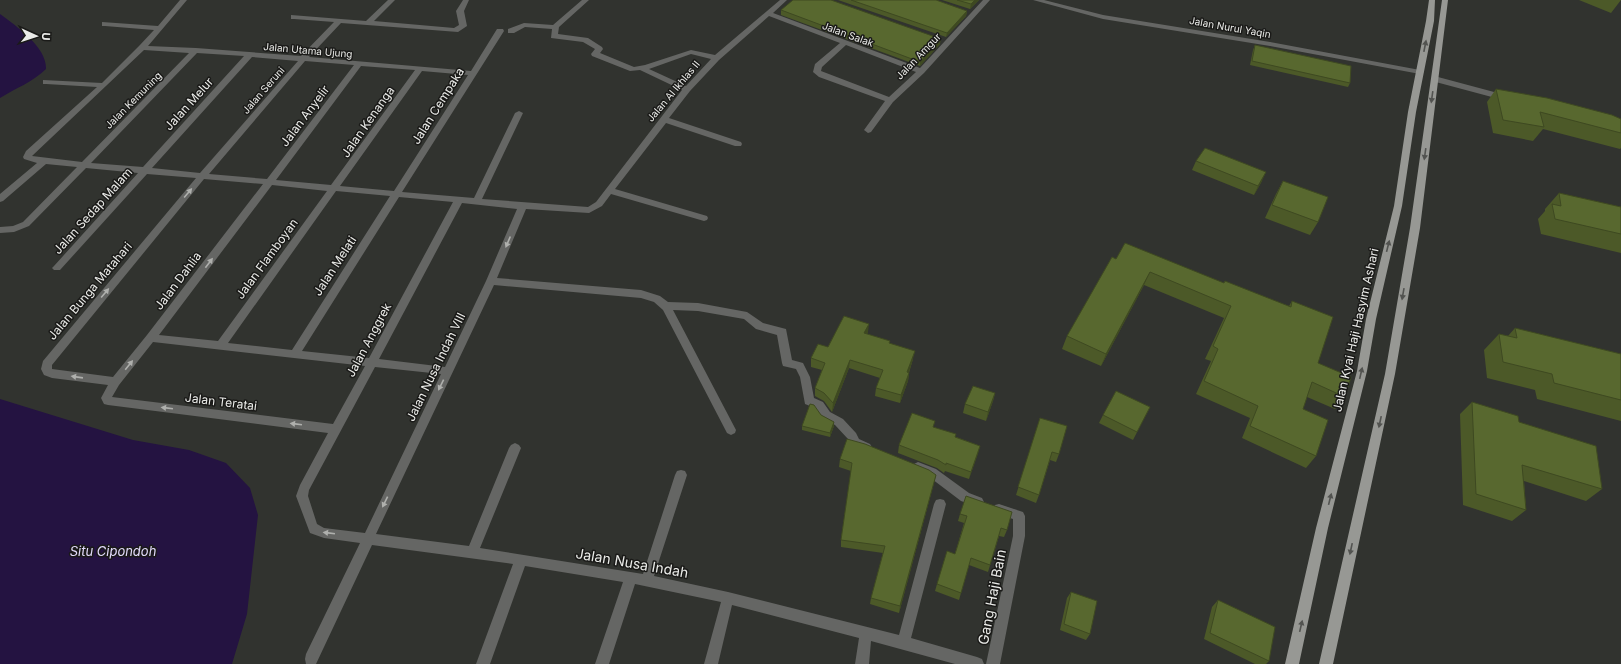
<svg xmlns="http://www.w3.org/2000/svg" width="1621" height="664" font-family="Inter,sans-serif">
<rect width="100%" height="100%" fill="#31332f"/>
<!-- water -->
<path fill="#241341" d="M0 14C16 26 47 47 46 69 33 82 16 88 0 98Z
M0 399 133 440 189 450 226 463 250 488 258 515 247 614 232 664H0Z"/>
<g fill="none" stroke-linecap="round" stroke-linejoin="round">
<!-- minor -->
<path fill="#656664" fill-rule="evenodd" d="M180 0H187L148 46 196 48 301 56 334 22 294 19H291V15L366 21 388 0H395L374 21 454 28 459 25 456 11 463 0H469L464 11 467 26 458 32 341 23 309 57 471 71 497 29H503L504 31 402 192 474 198 515 113 519 111 523 113 482 199 588 207 596 202 682 90 640 70 630 71 592 56 591 54 595 49 583 42 551 38 552 29 525 27 514 33H508V29L524 23 553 25 582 0H589L559 27 558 34 588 38 602 47 603 49 600 53 634 67 645 65 691 50 715 55 780 0H787L773 13 920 68 983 0H990L924 73 893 102 871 132 868 133 864 130 885 101 819 77 813 72 815 64 840 43 769 16 719 60 690 91 669 118 741 142 742 144 741 146H735L666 123 615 189 707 216 708 218 707 220 704 221 611 194 602 206 589 213 526 209 497 278 641 290 660 296 668 302 698 303 747 312 763 323 786 329 792 360 803 363 810 377 814 398 823 402 830 412 843 419 856 433 859 439 870 444 872 447 870 450 866 452 851 445 848 439 835 425 822 418 815 408 805 404 800 377 796 369 783 366 782 363 777 335 756 329 744 319 698 311 673 310 736 430 735 433 731 435 727 433 663 310 654 302 641 298 494 285 376 534 469 546 509 448 511 445 515 443 519 445 521 448 480 548 643 574 675 475 677 471 681 470 685 471 687 475 654 576 728 592 899 635 934 504 936 500 940 499 944 500 946 504 911 638 977 657 982 659 984 664H955L871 641 869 664H855L859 638 732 605 718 664H704L721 602 635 584 609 664H595L623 582 525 566 490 664H476L513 564 372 545 316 664H306L305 659 306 654 360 543 324 538 310 533 296 496 300 485 328 433 108 405 104 404 101 398 108 385 52 378 44 375 41 369 43 361 196 178 147 174 60 270H54L52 268 54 266 138 173 86 168 29 226 14 232 0 233V227L13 226 23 222 77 167 46 164 3 201 0 202V194L37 163 24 159 23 157 26 151 97 87 46 84H43V80L102 83 139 46 154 30 105 26H102V22L158 26ZM846 45 916 72 889 97 821 71 822 67ZM144 50 189 53 82 162 32 156ZM197 53 244 56 143 167 91 163ZM691 54 711 59 686 86 649 69ZM252 57 298 61 200 173 152 168ZM305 61 354 65 267 179 209 174ZM361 66 415 70 331 185 276 180ZM422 71 468 75 394 191 340 186ZM204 179 263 184 147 335 113 377 52 369V365ZM272 185 327 191 218 341 159 335ZM336 191 390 196 292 350 228 343ZM399 197 453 202 369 358 302 351ZM462 203 517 209 486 281 445 367 379 359ZM153 342 365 366 333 424 112 397 119 385ZM375 367 441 374 365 533 324 528 317 524 308 496 309 490Z
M1033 0H1044L1103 15 1270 42 1420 70 1424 72 1420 74 1270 46 1103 19Z
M1432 77H1438L1509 96 1510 98 1509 100H1503L1432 81Z
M918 462 936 469 969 493 982 498 984 502 982 506 978 507 961 501 928 476 914 470 912 467 914 464Z
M999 504 1023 512 1025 516V536L1000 664H986L1013 536V519L995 513 993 509 995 505Z"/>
<!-- primary -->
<path fill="#979894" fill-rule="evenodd" d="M1429 0H1435L1434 21 1416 112 1402 206 1376 319 1367 371 1328 528 1299 664H1285L1316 528 1357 371 1366 319 1394 206 1408 112 1426 21Z
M1442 0H1448L1420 228 1395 374 1333 664H1319L1385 374 1410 228Z"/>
</g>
<!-- wall -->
<path fill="#4c5928" d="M838 0H936L967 11 966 16 946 37Z
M942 0H979L970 9Z
M1579 0H1621L1611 13Z
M781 10 940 44 920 66 781 15Z
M1255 45 1350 83 1348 87 1250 65 1253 50Z
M1496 89 1621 119V148L1620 149 1543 129 1533 141 1493 133 1487 102Z
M1196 161 1262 181 1254 195 1192 170Z
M1283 181 1318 222 1310 235 1265 218 1276 194Z
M1559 193 1621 207V253L1541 234 1538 219 1545 211V209Z
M1116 259 1224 283 1289 306 1292 301 1318 363 1345 397 1335 409 1307 397 1303 409 1316 456 1306 468 1242 438 1250 418 1196 394 1211 361 1205 359 1224 318 1144 285 1101 366 1062 349 1067 336Z
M1515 328 1621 354V421L1537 399 1535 390 1487 378 1484 350 1499 334 1508 336Z
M868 332 867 334 890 341V344L913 359 909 373 908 381 900 403 875 396 876 388 880 378 849 368 832 412 824 401 815 396V388L822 370 811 367V358L828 347Z
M995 393 993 401 986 421 963 413 965 404Z
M1472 402 1519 422 1602 489 1586 501 1524 481 1526 510 1512 521 1463 505 1460 414Z
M1150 407 1133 440 1099 423 1103 415Z
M1040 418 1059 454 1056 462 1050 460 1039 495 1036 503 1016 495Z
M802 426H834L830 437 802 430Z
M934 427 956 437 980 446 969 479 945 471 944 473 937 468 898 453 899 445Z
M840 459 936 475 899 613 870 604 871 598 883 553 841 547V540L851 471 839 467Z
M960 514 1007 530 1004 537 999 536 988 572 969 565 959 600 935 591 937 584 955 554 964 523 958 521Z
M1071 592 1090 634 1086 640 1060 630 1067 598Z
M1218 600 1269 661 1266 664H1255L1204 639 1212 607Z"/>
<!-- shaded-wall -->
<path fill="#3e4921" d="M975 0H979L970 9 971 4Z
M967 11 966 16 946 37 947 33Z
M941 39 940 44 920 66V62Z
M1266 172 1262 181 1254 195 1258 186Z
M1150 272 1144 285 1101 366 1106 354Z
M869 324 868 332 864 342V333Z
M915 351 913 359 906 381 907 372Z
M850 360 849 368 832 412 833 403Z
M909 373 908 381 900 403 901 395Z
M995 393 993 401 986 421 988 412Z
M834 422V426L830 437V433Z
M980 446 978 454 969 479 971 472Z
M936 475 934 483 899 613 900 606Z"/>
<!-- building -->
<path fill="#58682f" stroke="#3e4921" d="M793 0H831L941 39 920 62 781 10Z
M851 0H936L967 11 947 33Z
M957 0H975L971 4Z
M1255 45 1351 66 1350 83 1252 61Z
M1496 89 1547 98 1612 115 1621 119V133L1540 112 1544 127 1503 120Z
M1205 148 1266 172 1258 186 1196 161Z
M1283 181 1328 197 1318 222 1272 205Z
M1559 193 1621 207V234L1555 219 1552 204 1561 206Z
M1125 243 1224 283 1225 281 1291 307 1292 301 1333 317 1318 363 1351 377 1345 397 1312 382 1303 409 1328 420 1316 456 1250 426 1258 406 1204 381 1218 349 1213 346 1231 306 1150 272 1106 354 1067 336 1112 257 1116 259Z
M844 316 869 324 864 333 890 341 889 343 915 351 907 372 909 373 901 395 876 388 883 370 850 360 833 403 824 393 815 388 825 363 811 358 818 344 828 347Z
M1515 328 1621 354V400L1554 383 1552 374 1503 362 1499 334 1517 338Z
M973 386 995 393 988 412 965 404Z
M1116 391 1150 407 1137 432 1103 415Z
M1472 402 1518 416 1519 422 1596 446 1602 489 1522 465 1526 510 1476 494Z
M810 404 814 405 821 415 834 422 830 433 802 426Z
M912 413 935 421 933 427 956 434 955 437 980 446 971 472 946 463V465L938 460 899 445Z
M1040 418 1067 426 1059 454 1052 452 1039 495 1018 487Z
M847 439 865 444 929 470 936 475 900 606 871 598 885 546 841 540 852 463 840 459Z
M966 496 1012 512 1007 530 1001 528 990 565 971 558 961 593 937 584 947 551 955 554 967 516 960 514Z
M1071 592 1097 601 1090 634 1064 624Z
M1218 600 1275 627 1269 661 1210 633Z"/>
<!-- one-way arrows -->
<defs><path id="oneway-solid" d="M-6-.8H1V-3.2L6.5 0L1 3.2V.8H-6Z"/></defs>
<g fill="#525350">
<use href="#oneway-solid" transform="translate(1425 46) rotate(-79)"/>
<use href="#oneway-solid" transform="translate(1432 97) rotate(98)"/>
<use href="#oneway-solid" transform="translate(1425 154) rotate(98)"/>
<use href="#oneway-solid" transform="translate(1388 246) rotate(-76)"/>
<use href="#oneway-solid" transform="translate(1403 294) rotate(100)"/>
<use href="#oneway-solid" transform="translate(1361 373) rotate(-77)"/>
<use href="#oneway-solid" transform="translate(1380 422) rotate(102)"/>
<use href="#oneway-solid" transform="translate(1330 499) rotate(-76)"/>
<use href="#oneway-solid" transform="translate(1351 549) rotate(102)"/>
<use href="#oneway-solid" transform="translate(1301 626) rotate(-77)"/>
</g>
<g fill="#afb0ad">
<use href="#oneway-solid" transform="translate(188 193) rotate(-50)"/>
<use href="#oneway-solid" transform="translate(508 242) rotate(113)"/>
<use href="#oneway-solid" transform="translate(209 263) rotate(-53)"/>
<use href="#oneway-solid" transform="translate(105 293) rotate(-50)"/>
<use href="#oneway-solid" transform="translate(129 365) rotate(-51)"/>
<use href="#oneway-solid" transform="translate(77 377) rotate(-172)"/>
<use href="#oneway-solid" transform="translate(441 385) rotate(116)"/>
<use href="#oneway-solid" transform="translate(167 408) rotate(-173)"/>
<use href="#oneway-solid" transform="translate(296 424) rotate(-173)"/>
<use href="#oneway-solid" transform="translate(385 502) rotate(116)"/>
<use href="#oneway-solid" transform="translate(329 533) rotate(-173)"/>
</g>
<g text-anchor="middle" stroke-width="3" stroke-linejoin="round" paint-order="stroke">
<!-- far-street labels -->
<g font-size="10" fill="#ebece9" stroke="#1a1a18">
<text transform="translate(1230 27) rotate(10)" y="4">Jalan Nurul Yaqin</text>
<text transform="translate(848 34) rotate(20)" y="4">Jalan Salak</text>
<text transform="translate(308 50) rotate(5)" y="4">Jalan Utama Ujung</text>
<text transform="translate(918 56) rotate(-46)" y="4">Jalan Amgur</text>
<text transform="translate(263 90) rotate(-49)" y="4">Jalan Seruni</text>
<text transform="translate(673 91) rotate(-50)" y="4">Jalan Al Ikhlas II</text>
<text transform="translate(133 100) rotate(-45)" y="4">Jalan Kemuning</text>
</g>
<!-- street labels -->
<g font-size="12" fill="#ebece9" stroke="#1a1a18">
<text transform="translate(189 104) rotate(-48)" y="4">Jalan Melur</text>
<text transform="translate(438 106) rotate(-58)" y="4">Jalan Cempaka</text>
<text transform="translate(305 116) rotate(-53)" y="4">Jalan Anyelir</text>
<text transform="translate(368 122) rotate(-55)" y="4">Jalan Kenanga</text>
<text transform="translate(93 211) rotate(-48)" y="4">Jalan Sedap Malam</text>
<text transform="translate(267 259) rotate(-54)" y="4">Jalan Flamboyan</text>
<text transform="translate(335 266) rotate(-57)" y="4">Jalan Melati</text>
<text transform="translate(178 281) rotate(-53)" y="4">Jalan Dahlia</text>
<text transform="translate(90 291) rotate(-50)" y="4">Jalan Bunga Matahari</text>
<text transform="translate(1356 330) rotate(-77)" y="4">Jalan Kyai Haji Hasyim Ashari</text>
<text transform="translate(369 340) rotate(-62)" y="4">Jalan Anggrek</text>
<text transform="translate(436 367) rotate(-64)" y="4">Jalan Nusa Indah VIII</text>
<text transform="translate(221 402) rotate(7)" y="4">Jalan Teratai</text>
</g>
<!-- water labels -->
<g font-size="13" font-style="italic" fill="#e2dafb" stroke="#1a1a18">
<text x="113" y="556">Situ Cipondoh</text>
</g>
<!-- near-street labels -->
<g font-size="14" fill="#ebece9" stroke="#1a1a18">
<text transform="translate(632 563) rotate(10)" y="5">Jalan Nusa Indah</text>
<text transform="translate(992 597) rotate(-79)" y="5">Gang Haji Bain</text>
</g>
</g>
<!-- north arrow -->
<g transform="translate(36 36) rotate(93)" stroke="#1a1a18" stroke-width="3" paint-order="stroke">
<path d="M0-3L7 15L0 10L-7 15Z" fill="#ebece9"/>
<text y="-6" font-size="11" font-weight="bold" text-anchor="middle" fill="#ebece9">U</text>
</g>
</svg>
